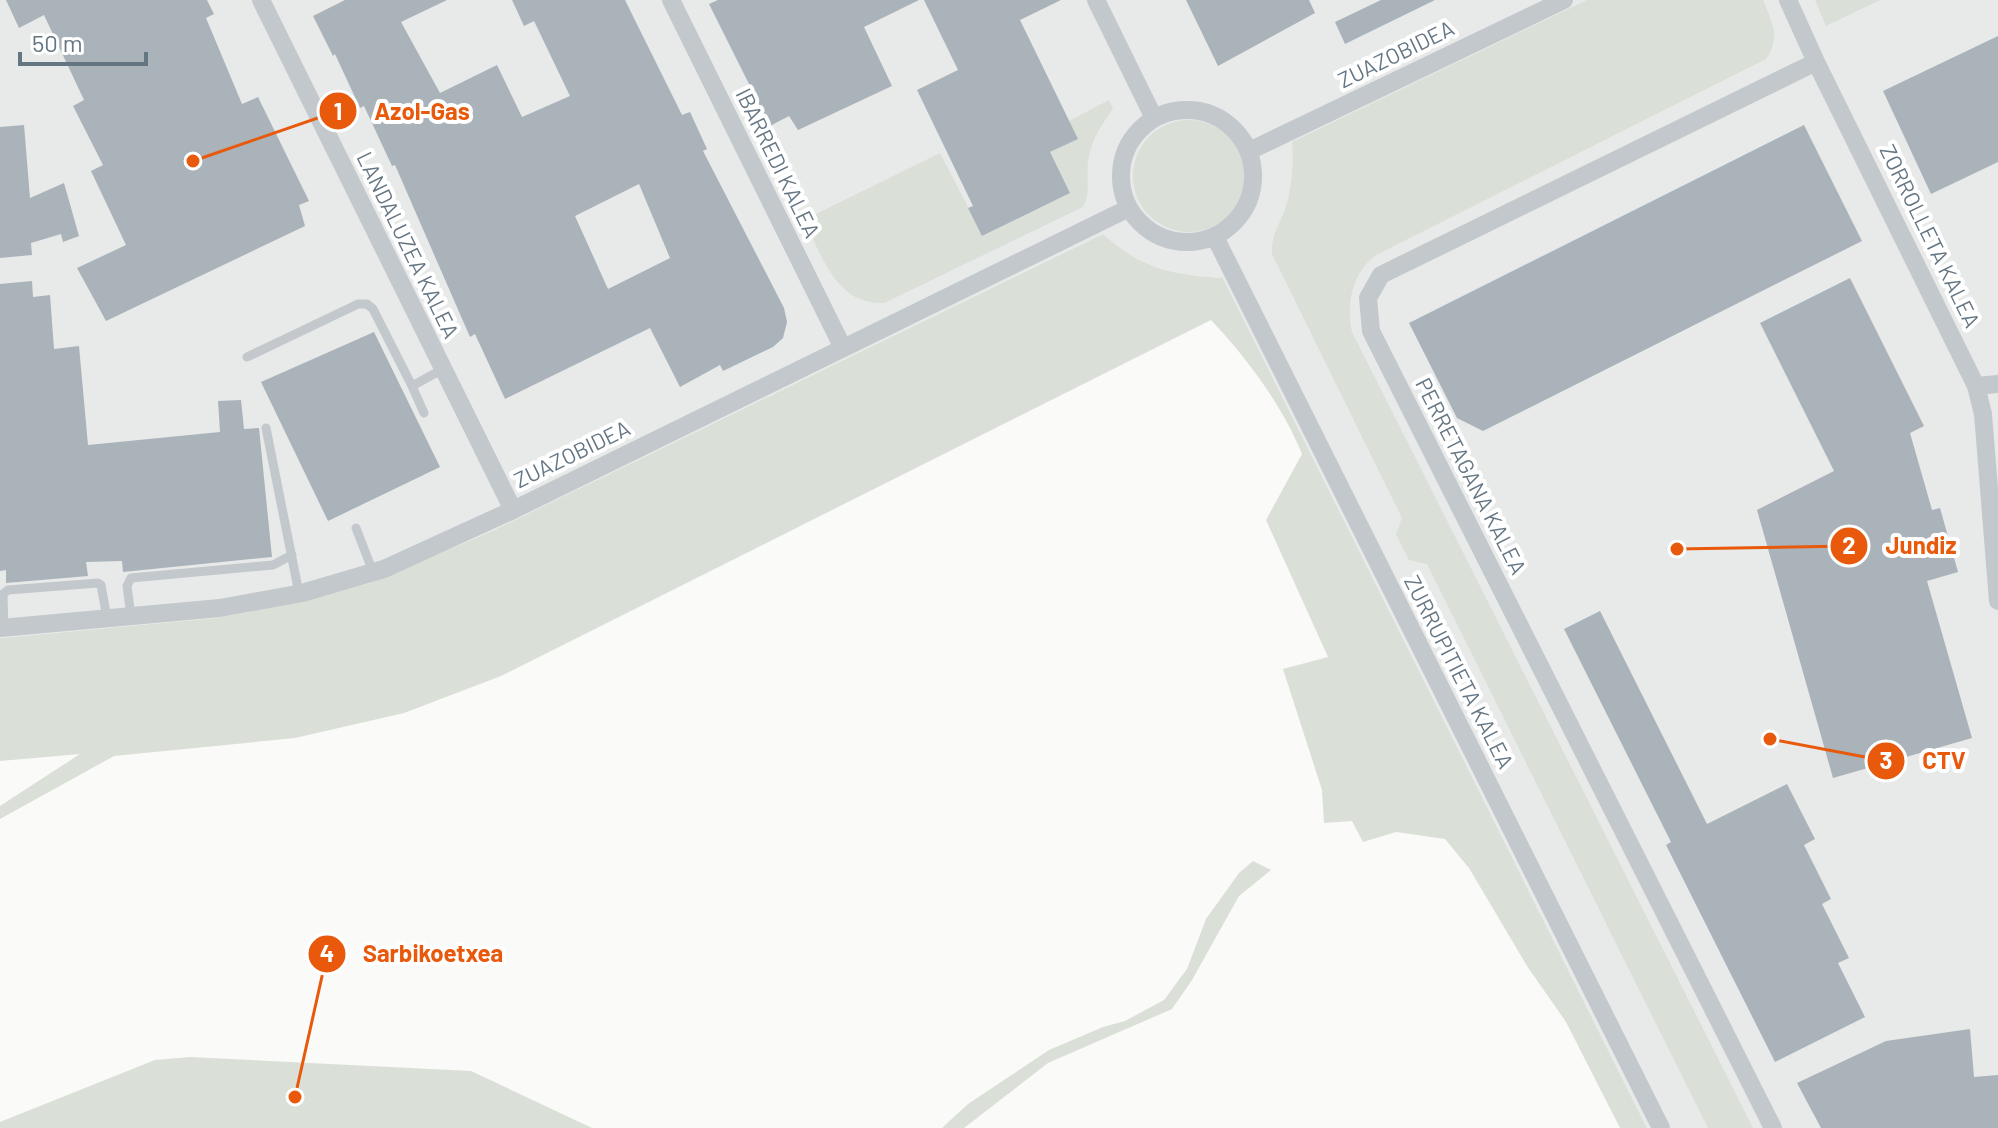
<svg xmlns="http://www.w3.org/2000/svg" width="1998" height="1128" font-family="Barlow,sans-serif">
<rect width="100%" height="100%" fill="#fafaf8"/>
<!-- built -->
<path fill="#e8e9e9" d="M0 0H1998V1128H1647L1223 278 1183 275 1146 266 1120 250 1103 234 490 532 370 583 295 603 216 618 0 638Z"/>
<!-- green -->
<path fill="#dadfd7" d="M1587 0H1763C1772 22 1781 37 1766 59L1376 255C1352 273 1346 304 1352 332L1753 1128H1708L1427 564 1409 560 1396 534 1402 518 1272 254C1271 237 1278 227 1284 212 1292 192 1294 163 1292 142Z
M1815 0H1880L1826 26Z
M1109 100 1113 109C1101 125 1090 142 1088 162 1086 177 1091 193 1083 207L884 303C836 305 822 256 804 220L940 153 983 236 1070 193 1056 165 1007 174 1077 139 1069 121Z
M1133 176a56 56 0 1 1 112 0a56 56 0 1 1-112 0Z
M1103 234C1141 269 1172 275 1223 278L1647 1128H1620L1566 1022 1527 966 1469 868 1445 839 1396 832 1363 842 1352 821 1324 823 1322 790 1283 669 1328 657 1266 520 1302 454C1282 405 1247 358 1211 320L501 676 404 713 295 738 114 756 0 819V806L80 754 0 761V638L216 618 295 603 370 583 490 532Z
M1253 861 1271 870 1239 896 1192 980 1172 1009 1048 1063 964 1128H942L968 1104 1049 1050 1103 1027 1125 1021 1164 1000 1187 969 1206 919 1239 873Z
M190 1057 471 1071 592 1128H0V1122L155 1060Z"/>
<!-- building -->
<path fill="#aab3b9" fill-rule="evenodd" d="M6 0H207L214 14 206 18 242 104 258 97 309 201 299 205 305 226 106 321 77 268 126 245 91 171 103 165 73 106 84 100 44 15 19 28Z
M345 0H447L401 22 440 93 497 65 522 117 570 96 534 21 524 26 512 0H625L682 115 690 112 707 149 703 151 784 308 787 322 783 338 773 347 723 371 720 365 680 387 650 328 505 399 475 334 470 337 395 165 392 166 364 106 360 108 335 54 333 56 313 16ZM639 184 670 258 608 289 575 216Z
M718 0H919L864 27 892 86 798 130 789 116 770 126 709 4Z
M924 0H1061L1020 20 1078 139 1050 152 1070 193 982 236 968 208 973 206 917 90 958 70Z
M1186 0H1309L1315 13 1218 66Z
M1381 0H1435L1345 44 1335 22Z
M1998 36V162L1931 194 1883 91Z
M24 125 30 198 64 183 79 236 63 242 61 234 31 243 32 255 0 258V127Z
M1804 125 1862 241 1483 431 1457 418 1409 323Z
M1850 278 1924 426 1910 433 1932 510 1940 508 1958 572 1927 581 1972 738 1833 778 1757 510 1834 471 1760 323Z
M32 281 33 297 50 295 54 349 79 346 88 445 220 432 218 401 241 400 244 429 259 428 272 557 123 572 122 561 86 562 88 576 6 583V570L0 571V284Z
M374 332 440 467 328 521 261 382Z
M1600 611 1707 824 1787 784 1815 839 1804 845 1831 899 1822 904 1849 958 1838 963 1865 1017 1775 1062 1666 845 1671 842 1564 629Z
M1970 1029 1974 1077 1998 1075V1128H1821L1797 1083 1886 1041Z"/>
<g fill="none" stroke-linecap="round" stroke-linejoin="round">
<!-- lane -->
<path stroke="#c3c8cc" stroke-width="9" d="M247 357 358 304H367L373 309 412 386 443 369
M412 386 424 413
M266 428 299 593
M356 528 373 572
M131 616 127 586 131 578 273 565 292 555
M4 628 3 594 8 590 98 583 101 585 107 618"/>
<!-- street -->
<path stroke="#c3c8cc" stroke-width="18" d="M261 0 513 510
M671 0 843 348
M1096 0 1154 118
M1788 0 1816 62 1976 386 1983 414 1998 601
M1121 176a66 66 0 1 1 132 0a66 66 0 1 1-132 0Z
M1249 151 1564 0
M1215 237 1661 1128
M1976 386 1998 384
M0 628 220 608 302 593 384 569 513 510 1129 208
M1773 1128 1371 331 1368 298 1381 275 1816 62"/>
</g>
<g text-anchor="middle" stroke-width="8" stroke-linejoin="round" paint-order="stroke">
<!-- street labels -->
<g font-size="22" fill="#657683" stroke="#fff">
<text transform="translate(1396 54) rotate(-26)" y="8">ZUAZOBIDEA</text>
<text transform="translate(778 163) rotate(64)" y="8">IBARREDI KALEA</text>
<text transform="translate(1930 236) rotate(64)" y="8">ZORROLLETA KALEA</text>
<text transform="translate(408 245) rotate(64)" y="8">LANDALUZEA KALEA</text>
<text transform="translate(572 454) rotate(-26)" y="8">ZUAZOBIDEA</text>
<text transform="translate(1471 476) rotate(63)" y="8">PERRETAGANA KALEA</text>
<text transform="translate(1459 672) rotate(63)" y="8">ZURRUPITIETA KALEA</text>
</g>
</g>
<!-- callouts -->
<path fill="none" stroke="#e8590c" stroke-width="3" d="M193 161L338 111M1677 549L1849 546M1770 739L1886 761M295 1097L327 954"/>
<g fill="#e8590c" stroke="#fff" stroke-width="3">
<circle cx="193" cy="161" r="8"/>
<circle cx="1677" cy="549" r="8"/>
<circle cx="1770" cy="739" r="8"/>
<circle cx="295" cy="1097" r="8"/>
<circle cx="338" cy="111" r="20"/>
<circle cx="1849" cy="546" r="20"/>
<circle cx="1886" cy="761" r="20"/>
<circle cx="327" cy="954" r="20"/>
</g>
<g font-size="24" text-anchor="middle" font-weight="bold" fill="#fff">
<text x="338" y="120">1</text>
<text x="1849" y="554">2</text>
<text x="1886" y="769">3</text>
<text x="327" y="962">4</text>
</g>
<g font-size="24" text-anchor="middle" font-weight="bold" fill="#e8590c" stroke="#fff" stroke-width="8" stroke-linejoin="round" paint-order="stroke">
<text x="422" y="120">Azol-Gas</text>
<text x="1921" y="554">Jundiz</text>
<text x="1944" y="769">CTV</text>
<text x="433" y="962">Sarbikoetxea</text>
</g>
<!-- scale -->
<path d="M20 52v12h126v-12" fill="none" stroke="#657683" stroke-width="4"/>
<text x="32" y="52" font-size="24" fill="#657683" stroke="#ffffff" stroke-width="6" paint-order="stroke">50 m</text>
</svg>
